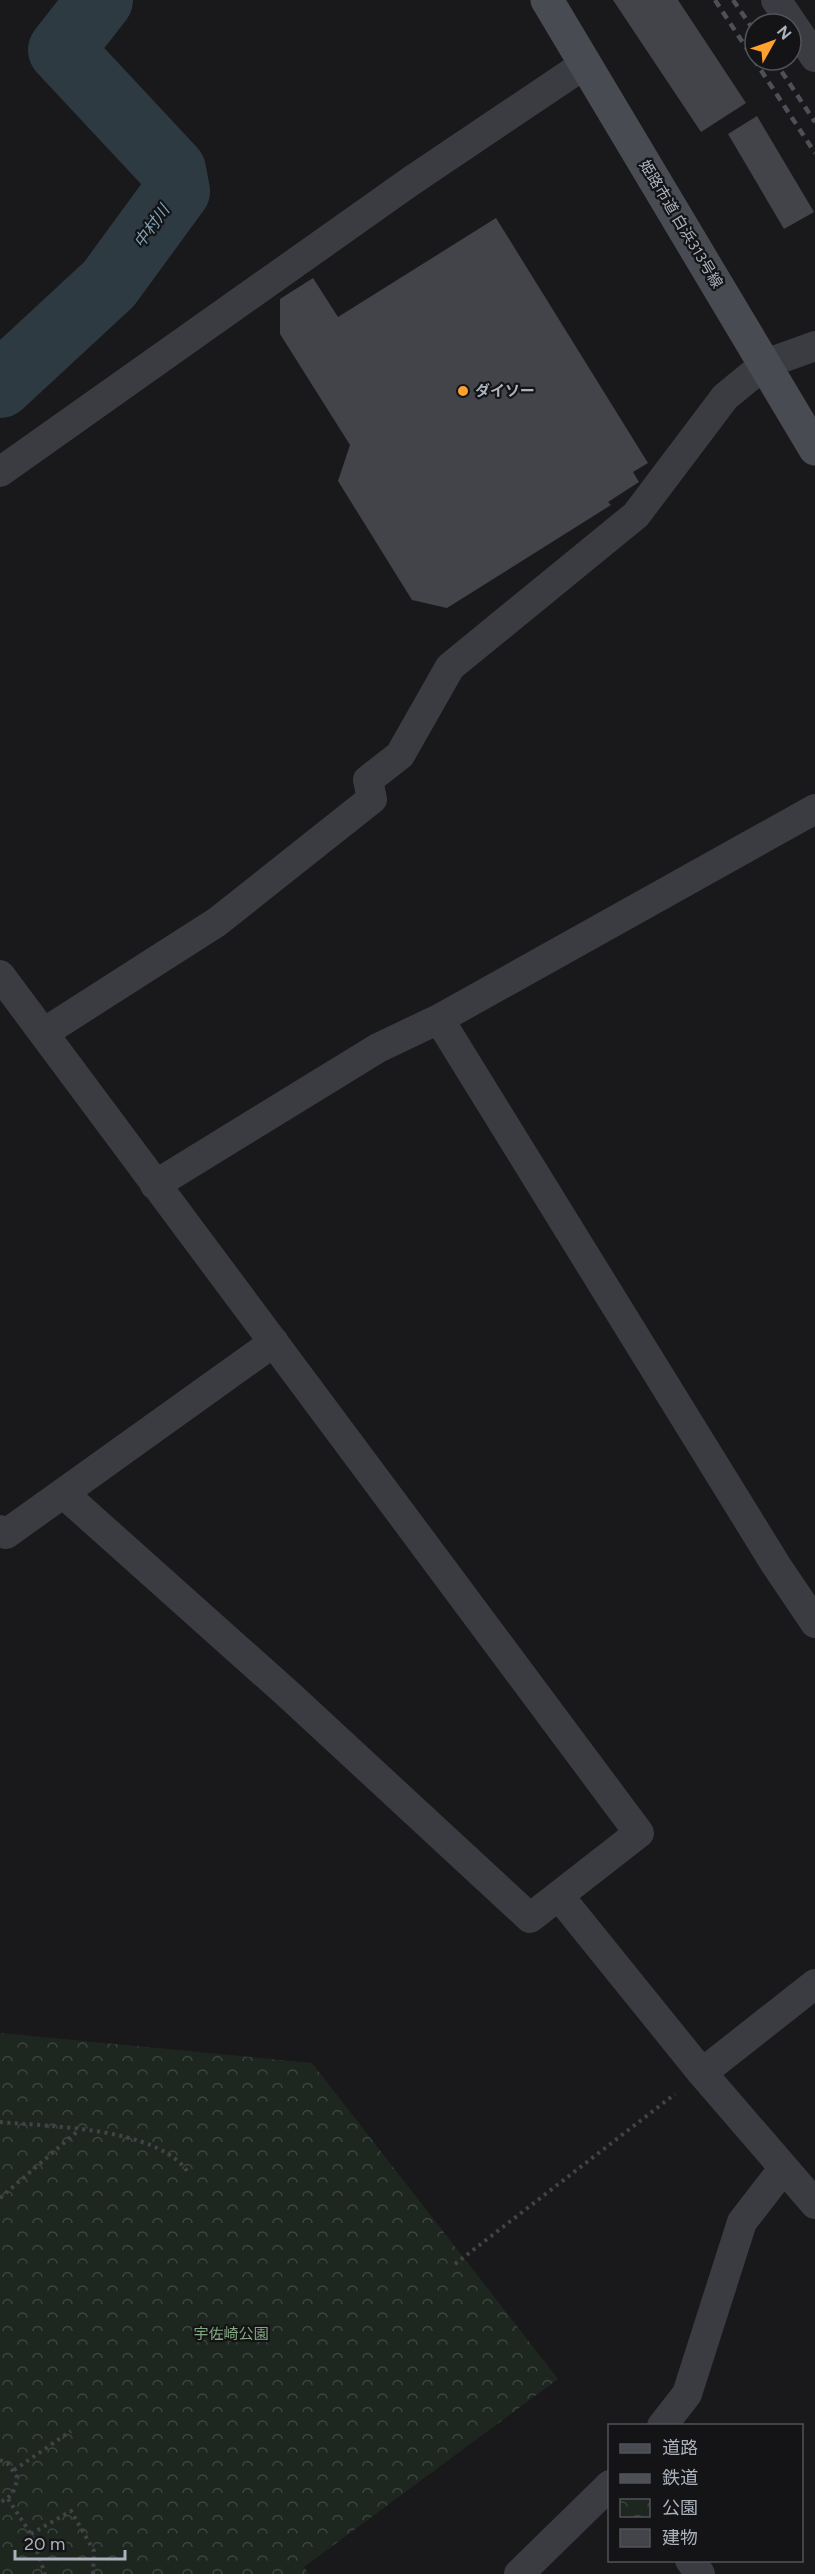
<svg xmlns="http://www.w3.org/2000/svg" width="815" height="2574" font-family="Figtree,'Noto Sans JP',sans-serif">
<defs>
<pattern id="park-crowns" width="20" height="18" patternUnits="userSpaceOnUse" patternTransform="scale(1.5)"><rect width="20" height="18" fill="#1e271f"/><path d="M2 6a3 3 0 1 1 6 0M12 15a3 3 0 1 1 6 0" fill="none" stroke="#3c443e"/></pattern>
</defs>
<rect width="100%" height="100%" fill="#19191b"/>
<!-- park -->
<path fill="url(#park-crowns)" d="M0 2033 312 2063 558 2379 304 2567 309 2574H0Z"/>
<g fill="none" stroke-linecap="round" stroke-linejoin="round">
<!-- river -->
<path stroke="#2e3a41" stroke-width="66" d="M0 385 109 284 177 191 173 170 61 50 100 0"/>
</g>
<!-- building -->
<path fill="#434449" d="M613 0H678L746 103 701 132Z
M757 116 814 212 784 229 728 134Z
M496 218 648 463 633 472 639 482 608 502 611 505 447 608 412 600 338 481 350 445 280 334V299L313 278 338 317Z"/>
<g fill="none" stroke-linecap="round" stroke-linejoin="round">
<!-- path -->
<path stroke="#404348" stroke-width="4" stroke-dasharray="3 4.5" stroke-linecap="butt" d="M0 2122C52 2127 156 2127 188 2172
M0 2198 79 2130
M455 2264 675 2094
M0 2460 8 2464 17 2477C16 2490 12 2497 0 2502
M14 2470 71 2431
M8 2499 31 2534 45 2574
M31 2534 71 2511 94 2551 93 2574"/>
<!-- street -->
<path stroke="#3a3c41" stroke-width="30" d="M776 0 815 57
M0 472 411 181 585 64
M0 975 639 1833 530 1918 289 1695 64 1494
M439 1019 776 1565 815 1623
M45 1032 217 922 372 799 368 780 400 755 450 667 636 515 725 397 765 364 815 346
M155 1185 378 1048 439 1019 815 809
M0 1530 6 1534 274 1342
M559 1896 702 2073 815 2204
M702 2073 815 1984
M662 2426 687 2394 742 2222 783 2169
M690 2560 700 2574
M519 2574 610 2485"/>
<!-- secondary -->
<path stroke="#484b51" stroke-width="33" d="M547 0 815 449"/>
<!-- rail -->
<path stroke="#4d5056" stroke-width="4.5" stroke-dasharray="8 6" stroke-linecap="butt" d="M715 0 815 153
M733 0 755 32
M774 60 815 122"/>
</g>
<!-- markers -->
<circle fill="#fea12f" stroke="#141417" stroke-width="2" cx="463" cy="391" r="6"/>
<g text-anchor="middle" stroke-width="4.5" stroke-linejoin="round" paint-order="stroke">
<!-- street labels -->
<g font-size="15" fill="#abb2bc" stroke="#141417">
<text transform="translate(681 224) rotate(59)" y="5">姫路市道 白浜313号線</text>
</g>
<!-- poi labels -->
<g font-size="15" font-weight="bold" fill="#abb2bc" stroke="#141417" text-anchor="start">
<text x="475" y="396">ダイソー</text>
</g>
<!-- park labels -->
<g font-size="15" fill="#83a881" stroke="#141417">
<text x="231" y="2339">宇佐崎公園</text>
</g>
<!-- water labels -->
<g font-size="16" font-style="italic" fill="#80a4b8" stroke="#141417">
<text transform="translate(151 226) rotate(-54)" y="6">中村川</text>
</g>
</g>
<!-- legend -->
<rect x="608" y="2424" width="195" height="138" fill="#141417" stroke="#505359" stroke-width="1.5"/>
<rect x="620" y="2444" width="30" height="9" fill="#484b51" stroke="#505359" stroke-width="1.5"/>
<text x="662" y="2454" font-size="18" fill="#abb2bc">道路</text>
<rect x="620" y="2474" width="30" height="9" fill="#4d5056" stroke="#505359" stroke-width="1.5"/>
<text x="662" y="2484" font-size="18" fill="#abb2bc">鉄道</text>
<rect x="620" y="2499" width="30" height="18" fill="url(#park-crowns)" stroke="#505359" stroke-width="1.5"/>
<text x="662" y="2514" font-size="18" fill="#abb2bc">公園</text>
<rect x="620" y="2529" width="30" height="18" fill="#434449" stroke="#505359" stroke-width="1.5"/>
<text x="662" y="2544" font-size="18" fill="#abb2bc">建物</text>
<!-- north arrow -->
<g transform="translate(773 42) rotate(50)"><circle r="28" fill="#141417" stroke="#505359" stroke-width="1.5"/>
<path d="M0-4.5L10 22L0 15L-10 22Z" fill="#fea12f"/>
<text y="-9" font-size="16" font-weight="bold" text-anchor="middle" fill="#abb2bc">N</text>
</g>
<!-- scale -->
<path d="M15 2550v9h110v-9" fill="none" stroke="#abb2bc" stroke-width="3"/>
<text x="24" y="2550" font-size="18" fill="#abb2bc" stroke="#141417" stroke-width="4.5" paint-order="stroke">20 m</text>
</svg>
